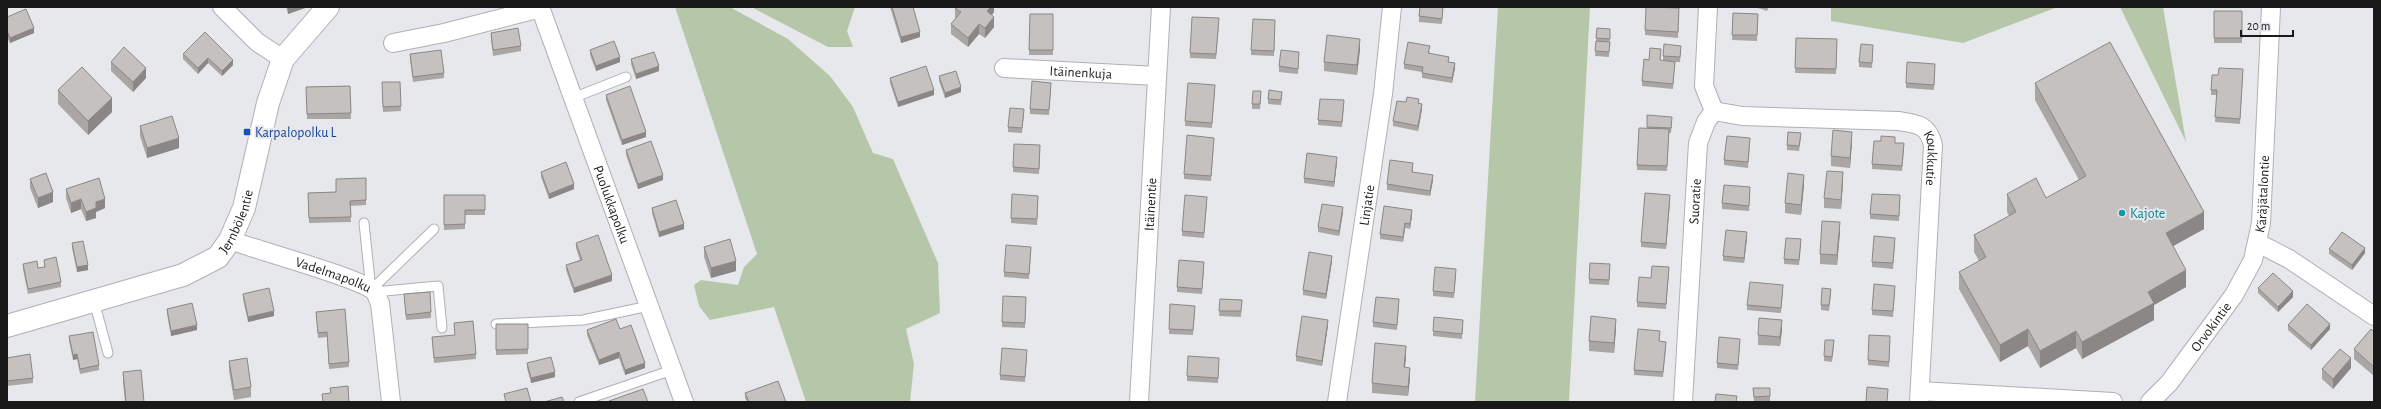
<svg xmlns="http://www.w3.org/2000/svg" width="2381" height="409" font-family="'Alegreya Sans',sans-serif">
<rect width="100%" height="100%" fill="#e7e8ec"/>
<!-- green -->
<path fill="#b6c7a9" d="M675 7H730L788 39 830 76 853 107 873 153 893 159 938 263 940 313 906 329 914 364 910 402H806L774 307 710 320 699 306 694 285 701 280 738 285 744 267 757 254Z
M751 7H855L847 31 853 47H828Z
M1498 7H1590L1569 402H1475Z
M1831 7H2058L1963 43 1831 21Z
M2120 7H2163L2186 142Z"/>
<g fill="none" stroke-linecap="round" stroke-linejoin="round">
<!-- service casing -->
<g stroke="#b0b0b4" stroke-width="11">
<path id="service" d="M573 98 626 77
M364 223 371 290 434 229
M374 292 438 286 442 328
M94 301 108 353
M496 324 583 320 649 306
M579 402 672 370"/>
</g>
<!-- minor casing -->
<g stroke="#b0b0b4" stroke-width="20">
<g id="minor">
<path d="M222 7 257 42 283 59"/>
<path id="s1" d="M540 7 684 402"/>
<path d="M393 43 444 33 541 8"/>
<path id="s2" d="M1004 68 1157 76"/>
<path id="s3" d="M1714 111 1742 116 1898 121C1917 124 1928 124 1933 145L1919 402"/>
<path id="s4" d="M230 240C255 250 362 278 375 292 377 295 378 300 380 303L391 402"/>
<path d="M2258 243 2289 259 2374 316"/>
<path d="M1920 391 2113 402"/>
<path id="s5" d="M1139 402 1161 7"/>
<path id="s6" d="M1337 402 1383 94 1392 7"/>
<path id="s7" d="M1683 402 1698 143 1706 122 1714 111 1704 86 1708 7"/>
<path id="s8" d="M2150 402 2169 383 2234 295 2253 260 2261 223 2271 7"/>
</g>
</g>
<!-- tertiary casing -->
<g stroke="#b0b0b4" stroke-width="24">
<g id="tertiary">
<path id="s9" d="M7 326 183 275 218 257 230 240 244 208 268 103 283 59 328 7"/>
</g>
</g>
<!-- service -->
<use href="#service" stroke="#fff" stroke-width="9"/>
<!-- minor -->
<use href="#minor" stroke="#fff" stroke-width="18"/>
<!-- tertiary -->
<use href="#tertiary" stroke="#fff" stroke-width="22"/>
</g>
<!-- wall -->
<path fill="#a9a6a4" d="M286 7H308L288 14Z
M890 7H913L920 37 901 43Z
M994 7V12L992 15 994 27 985 38 979 34 968 47 951 34V24L956 18H955V8Z
M1443 7 1442 24 1419 22V16Z
M1755 7H1769L1767 11Z
M2214 11H2242V43H2214Z
M1679 13 1678 38 1645 35V30Z
M1733 13 1758 14 1757 41 1732 40Z
M1030 14H1053V55H1029Z
M7 17 34 33 10 43 7 37Z
M1219 24 1216 59 1190 58V53Z
M1275 25 1274 56 1251 55V50Z
M1597 28 1610 34 1609 57 1595 56Z
M205 32 233 65 222 76 208 63 198 74 183 59V54Z
M491 33 521 46V51L493 56 491 38Z
M1796 38 1837 39 1836 74 1795 73Z
M1360 49 1357 75 1324 71V62Z
M590 50 620 62 596 71 590 55Z
M1873 50 1872 68 1859 67V62Z
M1430 51 1429 54 1449 62 1455 68 1452 83 1422 78V72L1404 69V64Z
M1681 51 1680 62H1675L1673 89 1642 86V81L1649 60 1661 54 1660 61H1663V56Z
M410 54 444 73V78L413 82 410 59Z
M1299 57 1298 74 1279 72V66Z
M631 59 659 71 636 79 631 64Z
M111 62 146 78 133 92 111 71Z
M1935 69 1934 90 1906 88V83Z
M2243 74 2240 124 2215 122 2217 95H2211V90L2218 75Z
M939 76 961 92 945 98 939 81Z
M890 78 934 95 898 107 890 83Z
M382 82H400L401 111 383 112Z
M2035 83 2204 229 2173 246 2186 287 2154 305V320L2082 359 2076 348 2040 368 2028 346 2000 362 1959 289V272L1979 261 1974 252V235L2009 216 2007 212V194L2046 198 2079 180 2035 100Z
M350 86 351 119H307L306 87Z
M1051 88 1049 115 1030 114V109Z
M58 90 112 112 88 135 58 104Z
M1215 90 1212 128 1185 126V121Z
M606 95 646 137 622 145 606 100Z
M1261 96 1260 109H1252V104Z
M1282 97 1281 105 1268 104V99Z
M1406 102 1419 103 1422 109 1418 131 1393 126V121Z
M1344 105 1342 127 1318 125V120Z
M1024 114 1022 133 1008 132V127Z
M1647 115 1672 122 1671 133H1669L1667 171 1637 170V165L1647 128Z
M140 126 179 148 147 158 140 136Z
M1801 138 1799 151 1787 150V145Z
M1852 142 1850 168 1831 166V156Z
M1214 143 1211 181 1184 179V174Z
M1750 143 1748 168 1724 165V160Z
M1895 143 1904 149 1902 171 1872 169V164Z
M626 150 663 180 638 189 626 155Z
M1040 150 1039 174 1013 172V167Z
M1337 162 1334 187 1304 183V178Z
M1413 168V172L1433 180 1430 196 1387 190V184Z
M541 172 574 189 549 199 541 177Z
M366 178V205L350 206 351 222 309 223 308 193 336 192Z
M30 179 53 202 38 208 30 188Z
M1843 182 1841 209 1824 208V198Z
M1804 185 1801 215 1785 213V203Z
M66 189 105 208 96 212V218L86 221 81 209 71 213 66 198Z
M1750 192 1749 211 1722 209V203Z
M444 195H485V215H465V229L444 230Z
M1670 200 1666 249 1641 247V242Z
M1038 201 1037 225 1011 223V218Z
M1900 201 1899 221 1870 219V214Z
M1207 202 1204 238 1182 236V231Z
M652 208 684 229 659 237 652 213Z
M1343 212 1339 236 1318 232V227Z
M1412 215 1410 229 1405 228 1403 242 1380 239V234Z
M1840 232 1837 265 1820 264V254Z
M1747 238 1744 263 1723 261V256Z
M72 243 88 270 77 272 72 248Z
M576 243 612 281 574 293 566 270V265L580 260 576 248Z
M1895 243 1893 269 1872 267V262Z
M1801 244 1799 265 1784 264V259Z
M704 247 736 271 711 278 704 257Z
M2329 249 2365 253 2352 270 2329 254Z
M1031 252 1029 279 1004 277V272Z
M44 260 61 282V287L28 294 23 269V264L38 268 44 267Z
M1332 261 1326 299 1303 295V290Z
M1204 267 1202 294 1177 292V287Z
M1610 270 1609 285 1589 284V279Z
M1669 272 1666 309 1637 307V302Z
M1456 274 1454 298 1433 296V291Z
M2258 288 2293 297 2278 312 2258 293Z
M1783 290 1781 313 1747 310V305Z
M1895 291 1893 317 1872 315V310Z
M243 294 274 316 248 322 243 299Z
M404 294 431 312V318L406 320Z
M1831 294 1829 311 1821 310V305Z
M1026 297 1025 328 1002 327V322Z
M1220 299 1242 300 1241 317 1219 316Z
M1399 304 1397 330 1373 327V322Z
M167 309 197 330 171 336 167 314Z
M1195 311 1193 335 1169 334V329Z
M316 312 349 362V367L329 369 327 337 318 338Z
M454 323 476 354V359L434 363 432 337 455 335Z
M496 324H528V354L496 355Z
M1328 325 1322 366 1296 361V356Z
M1463 325 1462 339 1433 336V331Z
M2288 325 2330 329 2311 350 2288 330Z
M1616 328 1614 353 1589 351V341Z
M620 329 645 368 625 375 619 358 599 365 587 335V330Z
M1782 330 1780 346 1758 345V335Z
M2374 332V376L2354 359V349Z
M69 336 99 365V370L80 374 77 359 73 360 69 341Z
M1660 336 1659 341 1666 347 1663 377 1634 375V370Z
M1890 341 1889 367 1868 365V360Z
M1740 344 1738 370 1717 368V363Z
M1834 346 1832 362 1824 361V356Z
M1027 355 1025 382 1000 380V375Z
M1406 356 1405 367 1410 378 1408 396 1372 393V383Z
M7 358 33 378V383L7 386Z
M229 361 251 387V397L234 400 229 371Z
M527 363 555 377 531 383 527 368Z
M1219 363 1218 383 1187 381V376Z
M2351 368 2333 389 2322 379V369Z
M123 372 144 402H125L123 382Z
M1753 388H1770V401L1754 402Z
M745 393 786 402H747L745 398Z"/>
<!-- shaded-wall -->
<path fill="#8a8786" d="M292 7H308L288 14V8Z
M991 7H994V12L987 21V11Z
M994 17V27L985 38V28Z
M979 24V34L968 47V38Z
M34 28V33L10 43V38Z
M920 32V37L901 43V37Z
M1360 39V49L1357 75V65Z
M620 57V62L596 71V66Z
M208 58V63L198 74V68Z
M233 60V65L222 76V71Z
M1455 63V68L1452 83V78Z
M659 66V71L636 79V74Z
M146 68V78L133 92V82Z
M961 87V92L945 98V93Z
M934 90V95L898 107V102Z
M112 98V112L88 135V121Z
M1422 104V109L1418 131V126Z
M646 132V137L622 145V140Z
M1852 132V142L1850 168V158Z
M179 138V148L147 158V148Z
M1337 157V162L1334 187V182Z
M1843 172V182L1841 209V200Z
M663 175V180L638 189V184Z
M1433 175V180L1430 196V191Z
M1804 175V185L1801 215V205Z
M574 184V189L549 199V194Z
M53 192V202L38 208V198Z
M1670 195V200L1666 249V244Z
M81 199V209L71 213V203Z
M105 199V208L96 212V218L86 221V212L96 202Z
M1343 207V212L1339 236V231Z
M1412 210V215L1410 229V224Z
M2204 212V229L2166 250V233Z
M1840 222V232L1837 265V255Z
M1405 223V228L1403 242V237Z
M684 224V229L659 237V232Z
M1747 232V238L1744 263V258Z
M2365 248V253L2352 270V265Z
M1332 256V261L1326 299V294Z
M736 261V271L711 278V268Z
M88 265V270L77 272V267Z
M2186 270V287L2154 305V320L2082 359V342L2148 292Z
M612 275V281L574 293V288Z
M2293 291V297L2278 312V307Z
M274 311V316L248 322V317Z
M1616 319V328L1614 353V343Z
M1328 320V325L1322 366V361Z
M1782 320V330L1780 346V337Z
M2330 324V329L2311 350V345Z
M197 325V330L171 336V331Z
M2028 329V346L2000 362V345Z
M2076 331V348L2040 368V351Z
M1406 346V356L1404 377V367Z
M619 352V358L599 365V360Z
M77 354V359L73 360V355Z
M2351 358V368L2333 389V379Z
M645 363V368L625 375V370Z
M1410 368V378L1408 396V387Z
M555 372V377L531 383V378Z"/>
<!-- building -->
<path fill="#c5c1bf" stroke="#8a8786" d="M892 7H913L920 32 901 37Z
M956 7H991L987 11 994 17 985 28 979 24 968 38 951 24 961 12 955 8Z
M1420 7H1443L1442 19 1419 16Z
M1646 7 1679 8 1678 32 1645 30Z
M26 9 34 28 10 38 7 31V17Z
M2214 11H2242V38H2214Z
M1733 13 1758 14 1757 35H1732Z
M1030 14H1053V50H1029Z
M1192 17 1219 18 1216 54 1190 53Z
M1253 19 1275 20 1274 51 1251 50Z
M518 28 521 46 493 50 491 33Z
M1597 28 1610 29V39L1596 38Z
M205 32 233 60 222 71 208 58 198 68 183 54Z
M1327 35 1360 39 1357 65 1324 62Z
M1796 38 1837 39 1836 69 1795 68Z
M614 41 620 57 596 66 590 50Z
M1596 41 1610 42 1609 52 1595 51Z
M1408 42 1430 46 1428 53 1449 57 1448 62 1455 63 1452 78 1422 73 1423 67 1404 64Z
M2110 42 2204 212 2166 233 2186 270 2148 292 2154 303 2082 342 2076 331 2040 351 2028 329 2000 345 1959 272 1986 257 1974 235 2016 212 2007 194 2036 178 2046 198 2086 176 2035 83Z
M1664 44 1681 46 1680 57 1663 56Z
M1861 44 1873 45 1872 63 1859 62Z
M124 47 146 68 133 82 111 62Z
M1650 48 1661 49 1660 60 1675 62 1673 84 1642 81 1644 59 1649 60Z
M441 50 444 73 413 77 410 54Z
M1281 50 1299 52 1298 69 1279 66Z
M654 52 659 66 636 74 631 59Z
M1907 62 1935 64 1934 85 1906 83Z
M926 66 934 90 898 102 890 78Z
M82 67 112 98 88 121 58 90Z
M2219 68 2243 69 2240 119 2215 117 2217 90H2211L2212 75H2218Z
M956 71 961 87 945 93 939 76Z
M1032 81 1051 83 1049 110 1030 109Z
M382 82H400L401 106 383 107Z
M1188 83 1215 85 1212 123 1185 121Z
M350 86 351 113 307 114 306 87Z
M630 86 646 132 622 140 606 95Z
M1269 90 1282 92 1281 100 1268 99Z
M1253 91H1261L1260 104H1252Z
M1407 97 1419 99 1418 103 1422 104 1418 126 1393 121 1397 101 1406 102Z
M1320 99 1344 100 1342 122 1318 120Z
M1010 108 1024 109 1022 128 1008 127Z
M1647 115 1672 117 1671 128 1647 127Z
M172 116 179 138 147 148 140 126Z
M1639 128 1669 129 1667 166 1637 165Z
M1833 130 1852 132 1850 158 1831 156Z
M1788 132 1801 133 1799 146 1787 145Z
M1187 135 1214 138 1211 176 1184 174Z
M1727 136 1750 138 1748 162 1724 160Z
M1881 136 1895 137V143H1904L1902 166 1872 164 1874 141H1881Z
M651 141 663 175 638 184 626 150Z
M1014 144 1040 145 1039 169 1013 167Z
M1307 153 1337 157 1334 182 1304 178Z
M1390 160 1413 163 1412 172 1433 175 1430 191 1387 184Z
M566 162 574 184 549 194 541 172Z
M1827 171 1843 172 1841 200 1824 198Z
M46 173 53 192 38 198 30 179Z
M1788 173 1804 175 1801 205 1785 203Z
M99 178 105 199 96 202V208L86 212 81 199 71 203 66 189Z
M366 178V200L350 201 351 217 309 218 308 193 336 192V179Z
M1724 185 1750 187 1749 206 1722 203Z
M1645 193 1670 195 1666 244 1641 242Z
M1012 194 1038 196 1037 219 1011 218Z
M1872 194 1900 195 1899 216 1870 214Z
M444 195H485V210H465V224L444 225Z
M1185 195 1207 197 1204 233 1182 231Z
M676 200 684 224 659 232 652 208Z
M1322 204 1343 207 1339 231 1318 227Z
M1384 206 1412 210 1410 224 1405 223 1403 237 1380 234Z
M1822 221 1840 222 1837 255 1820 254Z
M1726 230 1747 232 1744 258 1723 256Z
M2342 232 2365 248 2352 265 2329 249Z
M598 235 612 275 574 288 566 265 582 260 576 243Z
M1874 236 1895 238 1893 263 1872 262Z
M1786 238 1801 239 1799 260 1784 259Z
M730 239 736 261 711 268 704 247Z
M83 241 88 265 77 267 72 243Z
M1006 245 1031 247 1029 274 1004 272Z
M1309 252 1332 256 1326 294 1303 290Z
M56 257 61 282 28 289 23 264 37 261 38 268 45 267 44 260Z
M1179 260 1204 262 1202 289 1177 287Z
M1590 263 1610 264 1609 280 1589 279Z
M1652 266 1669 267 1666 304 1637 302 1639 277 1651 278Z
M1435 267 1456 269 1454 293 1433 291Z
M2273 273 2293 291 2278 307 2258 288Z
M1750 282 1783 285 1781 308 1747 305Z
M1874 284 1895 286 1893 311 1872 310Z
M269 288 274 311 248 317 243 294Z
M1822 288 1831 289 1829 305H1821Z
M430 292 431 312 406 315 404 294Z
M1003 296 1026 297 1025 323 1002 322Z
M1376 297 1399 299 1397 325 1373 322Z
M1220 299 1242 300 1241 311H1219Z
M192 303 197 325 171 331 167 309Z
M1170 304 1195 306 1193 330 1169 329Z
M2307 304 2330 324 2311 345 2288 325Z
M345 309 349 362 329 364 327 332 318 333 316 312Z
M1302 316 1328 320 1322 361 1296 356Z
M1591 316 1616 319 1614 343 1589 341Z
M1434 317 1463 320 1462 334 1433 331Z
M1759 318 1782 320 1780 337 1758 335Z
M616 319 620 329 631 325 645 363 625 370 619 352 599 360 587 330Z
M473 321 476 354 434 358 432 337 455 335 454 323Z
M496 324H528V349L496 350Z
M1638 329 1660 331 1659 341 1666 342 1663 372 1634 370Z
M2371 329 2374 332V367L2354 349Z
M93 332 99 365 80 369 77 354 73 355 69 336Z
M1869 335 1890 336 1889 362 1868 360Z
M1719 337 1740 339 1738 365 1717 363Z
M1825 340H1834L1832 357 1824 356Z
M1375 343 1406 346 1404 367 1410 368 1408 387 1372 383Z
M1002 348 1027 350 1025 377 1000 375Z
M2340 349 2351 358 2333 379 2322 369Z
M30 354 33 378 7 381V358Z
M1188 356 1219 358 1218 378 1187 376Z
M551 357 555 372 531 378 527 363Z
M247 358 251 387 234 390 229 361Z
M141 370 144 402H126L123 372Z
M778 381 786 402H749L745 393Z
M348 386 349 402H323L322 394 331 393 330 388Z
M1867 387 1888 389 1887 402H1866Z
M527 388 531 402H506L504 394Z
M1753 388H1770V396L1754 397Z
M643 389 648 402H610L609 401Z
M1716 394 1737 396 1736 402H1715Z
M562 397 564 402H544Z"/>
<!-- markers -->
<rect fill="#1a4fb4" stroke="#e7e8ec" stroke-width="1.5" x="243" y="128" width="8" height="8" rx="2"/>
<circle fill="#0f9aa8" stroke="#e7e8ec" stroke-width="1.5" cx="2122" cy="213" r="4"/>
<g text-anchor="middle" stroke-width="4" stroke-linejoin="round" paint-order="stroke">
<!-- street labels -->
<g font-size="14" fill="#19191a" stroke="#e7e8ec">
<text dy="5" stroke="none"><textPath href="#s2" startOffset="77">Itäinenkuja</textPath></text>
<text dy="5" stroke="none"><textPath href="#s3" startOffset="244">Koukkutie</textPath></text>
<text dy="5" stroke="none"><textPath href="#s8" startOffset="243">Käräjätalontie</textPath></text>
<text dy="5" stroke="none"><textPath href="#s7" startOffset="201">Suoratie</textPath></text>
<text dy="5" stroke="none"><textPath href="#s1" startOffset="210">Puolukkapolku</textPath></text>
<text dy="5" stroke="none"><textPath href="#s5" startOffset="198">Itäinentie</textPath></text>
<text dy="5" stroke="none"><textPath href="#s6" startOffset="199">Linjatie</textPath></text>
<text dy="5" stroke="none"><textPath href="#s9" startOffset="263">Jernbölentie</textPath></text>
<text dy="5" stroke="none"><textPath href="#s4" startOffset="109">Vadelmapolku</textPath></text>
<text dy="5" stroke="none"><textPath href="#s8" startOffset="97">Orvokintie</textPath></text>
</g>
<!-- transit labels -->
<g font-size="14" fill="#164399" stroke="#e7e8ec" text-anchor="start">
<text x="255" y="137">Karpalopolku L</text>
</g>
<!-- culture labels -->
<g font-size="14" fill="#0d838f" stroke="#e7e8ec" text-anchor="start">
<text x="2130" y="218">Kajote</text>
</g>
</g>
<!-- border -->
<rect width="2381" height="409" fill="none" stroke="#19191a" stroke-width="16"/>
<!-- scale -->
<path d="M2241 30v6h52v-6" fill="none" stroke="#19191a" stroke-width="2"/>
<text x="2247" y="30" font-size="12" fill="#19191a" stroke="#e7e8ec" stroke-width="3" paint-order="stroke">20 m</text>
</svg>
